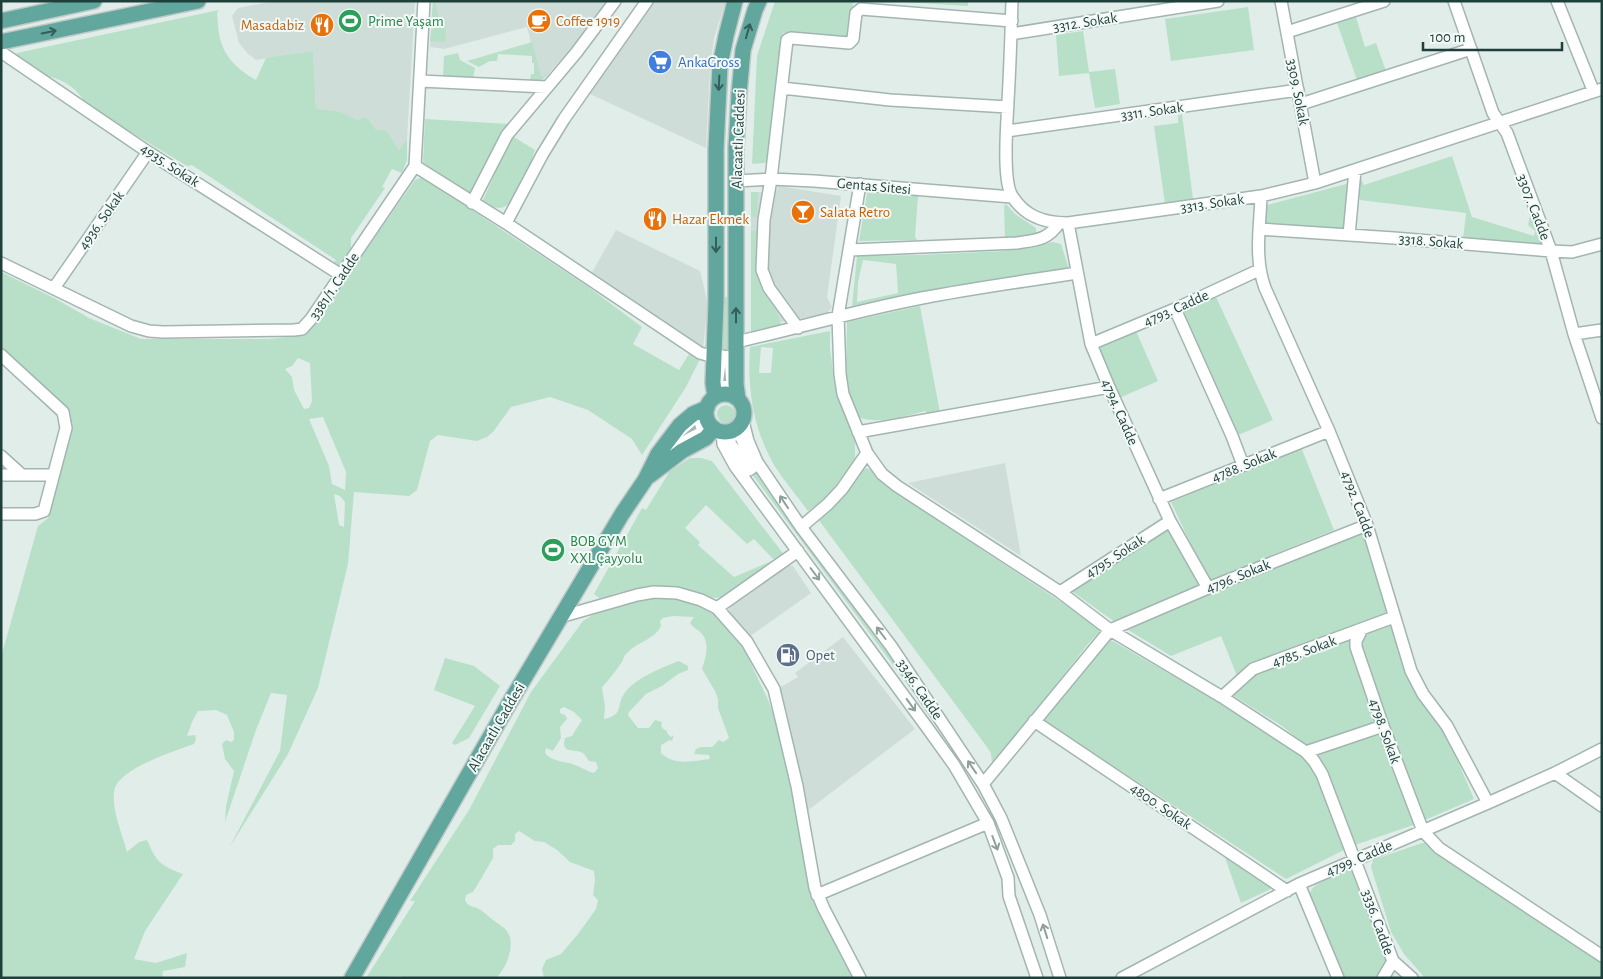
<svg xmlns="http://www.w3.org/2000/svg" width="1603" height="979" font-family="'Alegreya Sans',sans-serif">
<rect width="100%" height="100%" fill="#e1ede9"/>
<!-- built -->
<path fill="#cfddd8" d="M275 1H415L407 139 399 150 387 131 376 129 368 119 360 122 341 112 316 108 313 51 256 60 248 54 239 43 232 16 238 8Z
M433 1H610L586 33 541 81 527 27 444 49 430 47Z
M654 1H726L714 38 710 70 706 148 590 94Z
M779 186 841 196 827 297 832 307 826 314 781 322 780 329 751 335V192L775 193Z
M616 230 700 271 708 304 703 348 590 276Z
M1005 463 1021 556 908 483Z
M783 565 793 566 811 593 749 637 730 617 729 607Z
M843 637 915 729 807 811 779 688 798 677 795 673Z"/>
<!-- green -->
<path fill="#b8e0c8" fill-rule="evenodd" d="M433 1H435L440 22 446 21 445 42 430 41 431 30H434L435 24H431Z
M775 1H856L853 4 848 41 783 33 768 157 765 163 752 164 757 56Z
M901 1H968V6L902 2Z
M1248 7 1254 50 1171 61 1165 19Z
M219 10 217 13C218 22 218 33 221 42 226 59 241 72 256 80L266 58 313 51 316 108 341 112 359 121 362 117 368 119 376 129 387 131 399 150 407 139V160L402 173 392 169 382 187 385 188 351 238V251L343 268 334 262 336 260 192 165 187 166 86 105C78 89 65 80 47 76L45 78 15 57 17 53Z
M1356 17 1365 47 1376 43 1386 71 1357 80 1337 23Z
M1083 31 1089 72 1115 69 1120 104 1095 108 1089 73 1059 76 1056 35Z
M532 42 541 76 543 77 548 72 549 73 541 81H530L531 74H534V63H532V56L498 54 497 61H490L479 67 467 61Z
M458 53 460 60 475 68 473 78 443 77 444 56Z
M1182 114 1193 199 1165 204 1154 126 1178 123V115Z
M425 119 509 124 500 136 492 151 479 186 471 193 464 194 426 169 423 162Z
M512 136 535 150C530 165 519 206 500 208 494 208 487 205 482 202Z
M1452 156 1472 217 1534 236 1535 231 1528 225 1530 215 1543 241 1540 247 1463 239 1466 213 1360 200 1357 178 1360 177 1364 185Z
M420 178 425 179 587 286 642 327 633 344 679 370 689 354 700 359 686 387 642 455 632 439 588 410 550 397 511 407 493 432 487 437 477 441 438 435 430 441 417 490 409 496 354 492 348 564 318 688 288 754 229 848 280 751 287 695 271 693 256 730 225 822 226 806 234 771 225 759 222 744 226 740 231 742 234 740V732L227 715 216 710 198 711 192 722 187 736 195 735 196 739 194 744C175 751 116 769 114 792 112 811 122 833 127 852L139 842 147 840C157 863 160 865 183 874L145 931 134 959 156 963 187 953 185 967 163 971 162 978H1V657L38 526 48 518 60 475 59 467 71 428 69 410 1 351V272L56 299 89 318 141 339H269L306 335 415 180ZM298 358 310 363 312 401 309 408 304 409 294 390 292 377 285 369 292 366ZM323 417 346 472 345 490 332 484 329 466 309 419ZM334 494 340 496 345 502 344 527 339 525Z
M1350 183 1344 230 1273 226 1265 222 1267 205Z
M751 192H758L757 217H751Z
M867 193 918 196 915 237 917 240 859 241Z
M1006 204 1015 214 1036 228V233L1032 236 1005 238 1004 206Z
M751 231H757C757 248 754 267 760 283 766 301 782 308 780 329L751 335Z
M1053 242 1061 244 1069 269 852 306 857 256 921 255 1004 251ZM863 260 896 264 898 293 857 302 858 282Z
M725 297H730V357L721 356Z
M1216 297 1273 420 1236 436 1182 312Z
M920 306 940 413 930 415 925 411C905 416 878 425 858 417L849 391 846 369 847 322Z
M830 331V348L835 387 855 442V460L826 498 808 511C797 496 784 481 774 465 753 428 747 389 750 347ZM761 347 773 348 771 373H759Z
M1136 331 1158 381 1117 399C1112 385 1099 359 1101 346Z
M717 414a9 9 0 1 1 18 0a9 9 0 1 1-18 0Z
M1301 447 1334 530 1208 581 1171 502Z
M690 458H701L712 461 785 556 725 597 712 598 686 589 664 587 642 588 617 593 607 597 599 598 594 594 642 508 646 510 670 471ZM706 505 747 544 754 539 774 560 734 577 698 545 700 542 685 528Z
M753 467 913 684 912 686 910 688 749 470Z
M866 468 874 471 883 481 902 497 1102 629 1087 645 1004 752 992 762 991 753 984 743 818 519C830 508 844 497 853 483 857 477 860 471 866 468Z
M1169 529 1202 586 1115 622 1073 592 1079 584Z
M1365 532 1391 615 1237 676 1221 636 1171 656 1125 628 1327 543Z
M661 597 680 598 705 606 718 617 745 651 769 702 777 725 795 790 814 894 856 978H563V976L561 978H544L542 969 546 960 561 954 578 934 596 909 598 900 593 895 595 880 594 871 570 862 557 850 544 842 535 841 519 831 515 834V841L511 845H498L493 849V858L482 877 473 892 466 895 465 900C468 906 471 906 477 908 483 911 488 916 493 920 506 929 513 932 510 951 508 961 504 970 496 978H408L400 976 366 978 415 901H410L469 810 531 692 583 621C606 605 633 599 661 597ZM673 616 694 617 690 623C693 627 695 628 699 631 711 641 706 657 702 669L715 691 718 699V708L729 738 723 742 719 740 712 747H701L696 749 694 754 709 755 710 759C693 761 674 766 661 753V745L670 740 672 741 674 735 671 737 667 733V731L663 729 661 725 662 722 655 720 649 728H638L628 715 629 712 646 694 662 686 678 674 688 670V666L679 661C661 668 635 678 624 694 616 706 624 715 604 719L605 707 602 687C608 681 618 668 622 662 624 658 624 655 628 652 638 642 655 639 661 626L660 621 663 618ZM564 707 574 712 582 720 572 736 565 738C560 756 576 747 584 754 586 756 587 759 589 761L596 762 598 768 594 773C586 771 581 767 575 765 565 761 552 762 545 753L546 748 553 751 561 738 560 727 567 719 565 715 560 713V709Z
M1393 621 1432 713 1450 743 1474 799 1425 820 1359 649 1365 631Z
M1355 634 1377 722 1375 726 1310 749 1282 726 1231 694 1254 674Z
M1111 640 1280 738C1288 744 1297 750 1304 758 1322 777 1341 824 1346 849L1286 879 1043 720 1103 645Z
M445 658 474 666 500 686 469 738 455 745 452 743 475 706 434 690Z
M1381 729 1416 824 1355 845 1320 761 1312 752Z
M1422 843H1428L1438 852 1602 962V978H1425L1404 954 1391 932 1371 867 1373 860Z
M1223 852 1275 887 1241 903Z
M1347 869 1351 870 1355 876 1388 957 1387 963 1378 978H1343L1309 895 1312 889 1316 885Z"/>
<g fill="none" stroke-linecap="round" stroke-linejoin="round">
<!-- minor casing -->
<g stroke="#a3b5b1" stroke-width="14">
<path id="minor" d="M1012 1C1011 35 1010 68 1008 101 1007 122 1002 180 1012 196 1025 217 1045 223 1068 223L1261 196 1315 183 1602 89
M1281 1 1315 183
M1454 1 1493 113 1507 133 1551 251 1574 334 1602 418
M1557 1 1593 90
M1287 32 1384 1
M1011 34 1218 1
M1 52 148 152 341 275
M420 81 547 87
M782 88 890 100 1008 107
M1301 104 1471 49
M1007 131 1298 90
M415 166 506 223 700 353 714 357
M736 181 771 179 814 181 1012 197
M860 184 838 316 840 374 843 394 867 453 882 474 897 486 1060 592 1110 630 1222 697 1306 752 1314 761 1322 774 1393 961 1412 978
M1261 196C1260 227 1254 258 1265 288L1329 431 1367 525 1411 671 1423 694 1447 726 1488 803
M472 203 507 135 576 53 615 1
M506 223 542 155 564 119 647 1
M1068 223 1091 344 1109 387 1170 521 1208 588
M1259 229 1394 238 1551 251 1572 252 1602 244
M1349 235 1355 170
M850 250 1017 243C1036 240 1048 240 1059 223
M1 263 131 326 149 331 163 332 294 330 302 329 311 319 415 166 424 1
M54 288 148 152
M1175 309 1232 436 1243 465
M798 328 769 288 762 270 764 220 771 179 787 40 791 38 849 43 853 39 856 13 861 9 1012 21
M1574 334 1602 330
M736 342C798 328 859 310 922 298 974 288 1026 281 1077 273
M1091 344 1175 309 1259 270
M1 355 63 412 66 428 44 511 35 514H1
M721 356 730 357 732 387 717 386Z
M698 415 703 432C685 440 670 449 657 465L655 463 678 433Z
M743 421 748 441 757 462 801 527 891 646 983 784 1001 818 1022 870 1040 915 1060 978
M722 432 723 444 735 466 926 726 954 765 988 823 1008 878 1009 896 1037 978
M858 432 1109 387
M740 434 753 467 749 470 727 439 728 437Z
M1 456 22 475
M1 475H53
M1159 499 1329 431
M801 527 828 504 842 489 867 453
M1060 592 1170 521
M717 608 798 551
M560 617 637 595 654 592 677 593 701 600 717 608 747 642 774 689 797 786 815 888 824 909 860 978
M1362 629 1356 641V647L1383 726 1423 831 1439 848 1602 956
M1222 697 1253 669 1394 617
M1034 721 1287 891
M1306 752 1383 726
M1555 773 1602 806
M983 784 1110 630 1208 588 1367 525
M1299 884 1338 978
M817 895 988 823
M1122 978 1299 884 1488 803 1555 773 1602 749
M1383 978 1393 961"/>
</g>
<!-- major casing -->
<g stroke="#c0c9c8" stroke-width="18">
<path id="major" d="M1 21 94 1
M1 42 198 1
M706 413a19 19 0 1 1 38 0a19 19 0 1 1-38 0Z
M715 397 713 383 716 302V149L720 65 726 36 735 1
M738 399 736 384V148L739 94 743 50 755 10 759 1
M649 476 682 451 706 438 714 428
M352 978 510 702 622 514 645 480 658 454 680 425 693 414 707 408"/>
</g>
<!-- minor -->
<use href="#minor" stroke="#fff" stroke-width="11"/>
<!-- major -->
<use href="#major" stroke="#61a79e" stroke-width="15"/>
</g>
<!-- one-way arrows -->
<defs><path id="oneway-shaft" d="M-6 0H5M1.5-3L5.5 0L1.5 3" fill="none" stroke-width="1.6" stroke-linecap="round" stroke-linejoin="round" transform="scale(1.25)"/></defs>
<g stroke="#335e59">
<use href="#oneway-shaft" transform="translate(748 31) rotate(-74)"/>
<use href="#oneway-shaft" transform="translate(49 32) rotate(-12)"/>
<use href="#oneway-shaft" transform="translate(719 83) rotate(93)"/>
<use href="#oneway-shaft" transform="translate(716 245) rotate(90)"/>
<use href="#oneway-shaft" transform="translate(736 315) rotate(-90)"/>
</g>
<g stroke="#8f9f9d">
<use href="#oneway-shaft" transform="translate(784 502) rotate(-124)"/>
<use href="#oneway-shaft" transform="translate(815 574) rotate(53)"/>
<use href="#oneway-shaft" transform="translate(881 633) rotate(-127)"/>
<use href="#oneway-shaft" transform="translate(911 705) rotate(54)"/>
<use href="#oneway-shaft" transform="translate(972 767) rotate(-124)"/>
<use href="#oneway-shaft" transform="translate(995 843) rotate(69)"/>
<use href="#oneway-shaft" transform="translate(1045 931) rotate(-108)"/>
</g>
<!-- icons -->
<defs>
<g id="stadium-disc" transform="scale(1.25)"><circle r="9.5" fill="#2e9e5b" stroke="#f2f9f6"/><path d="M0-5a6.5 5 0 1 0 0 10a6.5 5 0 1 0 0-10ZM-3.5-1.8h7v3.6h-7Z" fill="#fff"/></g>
<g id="cafe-disc" transform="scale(1.25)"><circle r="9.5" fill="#e8710a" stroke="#f2f9f6"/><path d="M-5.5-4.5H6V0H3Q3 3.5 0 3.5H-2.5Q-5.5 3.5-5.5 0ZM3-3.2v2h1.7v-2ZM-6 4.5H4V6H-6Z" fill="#fff"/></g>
<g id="restaurant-disc" transform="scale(1.25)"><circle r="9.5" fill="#e8710a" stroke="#f2f9f6"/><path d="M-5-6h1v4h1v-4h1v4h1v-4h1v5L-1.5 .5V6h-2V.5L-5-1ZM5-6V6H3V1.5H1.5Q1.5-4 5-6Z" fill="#fff"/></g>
<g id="supermarket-disc" transform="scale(1.25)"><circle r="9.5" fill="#3f7fe0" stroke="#f2f9f6"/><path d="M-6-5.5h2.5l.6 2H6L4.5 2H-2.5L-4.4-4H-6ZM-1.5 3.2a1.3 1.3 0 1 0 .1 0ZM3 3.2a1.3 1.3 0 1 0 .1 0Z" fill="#fff"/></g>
<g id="bar-disc" transform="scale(1.25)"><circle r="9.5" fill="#e8710a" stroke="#f2f9f6"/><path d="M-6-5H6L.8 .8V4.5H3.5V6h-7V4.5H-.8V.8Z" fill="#fff"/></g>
<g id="fuel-disc" transform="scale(1.25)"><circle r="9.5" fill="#5c6f8a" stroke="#f2f9f6"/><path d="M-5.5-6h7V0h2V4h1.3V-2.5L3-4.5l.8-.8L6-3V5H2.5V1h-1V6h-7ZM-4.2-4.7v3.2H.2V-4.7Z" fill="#fff"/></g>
</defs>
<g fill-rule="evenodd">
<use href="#stadium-disc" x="350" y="21"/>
<use href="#cafe-disc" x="539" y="21"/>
<use href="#restaurant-disc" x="322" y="25"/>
<use href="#supermarket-disc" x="660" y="62"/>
<use href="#bar-disc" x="803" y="212"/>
<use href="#restaurant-disc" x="655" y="219"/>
<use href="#stadium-disc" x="553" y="550"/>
<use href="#fuel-disc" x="788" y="655"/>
</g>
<g text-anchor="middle" stroke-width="4" stroke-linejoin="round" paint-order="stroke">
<!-- leisure labels -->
<g font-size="15" fill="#27864d" stroke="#f2f9f6" text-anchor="start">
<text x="368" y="26">Prime Yaşam</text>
<text x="570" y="546">BOB GYM<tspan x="570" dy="17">XXL Çayyolu</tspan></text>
</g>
<!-- food labels -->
<g font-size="15" fill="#c56008" stroke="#f2f9f6" text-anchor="start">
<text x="556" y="26">Coffee 1919</text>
<text x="304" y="30" text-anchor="end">Masadabiz</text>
<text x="820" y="217">Salata Retro</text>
<text x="672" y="224">Hazar Ekmek</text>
</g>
<!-- street labels -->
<g font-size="15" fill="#1f3f3b" stroke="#f2f9f6">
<text transform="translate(1085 22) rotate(-9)" y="5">3312. Sokak</text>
<text transform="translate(1298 92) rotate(79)" y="5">3309. Sokak</text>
<text transform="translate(1152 111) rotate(-8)" y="5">3311. Sokak</text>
<text transform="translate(738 139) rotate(-88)" y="5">Alacaatlı Caddesi</text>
<text transform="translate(170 165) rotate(33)" y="5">4935. Sokak</text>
<text transform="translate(874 186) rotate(5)" y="5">Gentas Sitesi</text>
<text transform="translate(1212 203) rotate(-8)" y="5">3313. Sokak</text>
<text transform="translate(1534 207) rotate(69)" y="5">3307. Cadde</text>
<text transform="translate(101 220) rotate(-55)" y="5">4936. Sokak</text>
<text transform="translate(1431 241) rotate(5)" y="5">3318. Sokak</text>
<text transform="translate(334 286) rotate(-56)" y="5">3381/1. Cadde</text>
<text transform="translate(1176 308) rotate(-24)" y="5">4793. Cadde</text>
<text transform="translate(1120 412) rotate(66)" y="5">4794. Cadde</text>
<text transform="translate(1244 465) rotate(-22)" y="5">4788. Sokak</text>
<text transform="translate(1358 504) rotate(69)" y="5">4792. Cadde</text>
<text transform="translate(1115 556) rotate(-33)" y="5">4795. Sokak</text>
<text transform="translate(1238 576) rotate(-22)" y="5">4796. Sokak</text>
<text transform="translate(1304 651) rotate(-20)" y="5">4785. Sokak</text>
<text transform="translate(920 689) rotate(56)" y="5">3346. Cadde</text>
<text transform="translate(496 727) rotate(-60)" y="5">Alacaatlı Caddesi</text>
<text transform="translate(1385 731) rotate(70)" y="5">4798. Sokak</text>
<text transform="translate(1161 806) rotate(34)" y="5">4800. Sokak</text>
<text transform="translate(1359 858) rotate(-23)" y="5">4799. Cadde</text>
<text transform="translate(1378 922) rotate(70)" y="5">3336. Cadde</text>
</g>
<!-- shop labels -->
<g font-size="15" fill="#366cbe" stroke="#f2f9f6" text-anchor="start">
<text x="678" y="67">AnkaGross</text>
</g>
<!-- service labels -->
<g font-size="15" fill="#4e5e75" stroke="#f2f9f6" text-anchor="start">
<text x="806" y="660">Opet</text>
</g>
</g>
<!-- border -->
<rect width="1603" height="979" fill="none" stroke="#1f3f3b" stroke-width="5"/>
<!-- scale -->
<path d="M1423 42v8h139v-8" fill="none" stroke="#1f3f3b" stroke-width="2.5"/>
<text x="1430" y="42" font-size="15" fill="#1f3f3b" stroke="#f2f9f6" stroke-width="4" paint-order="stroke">100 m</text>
</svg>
